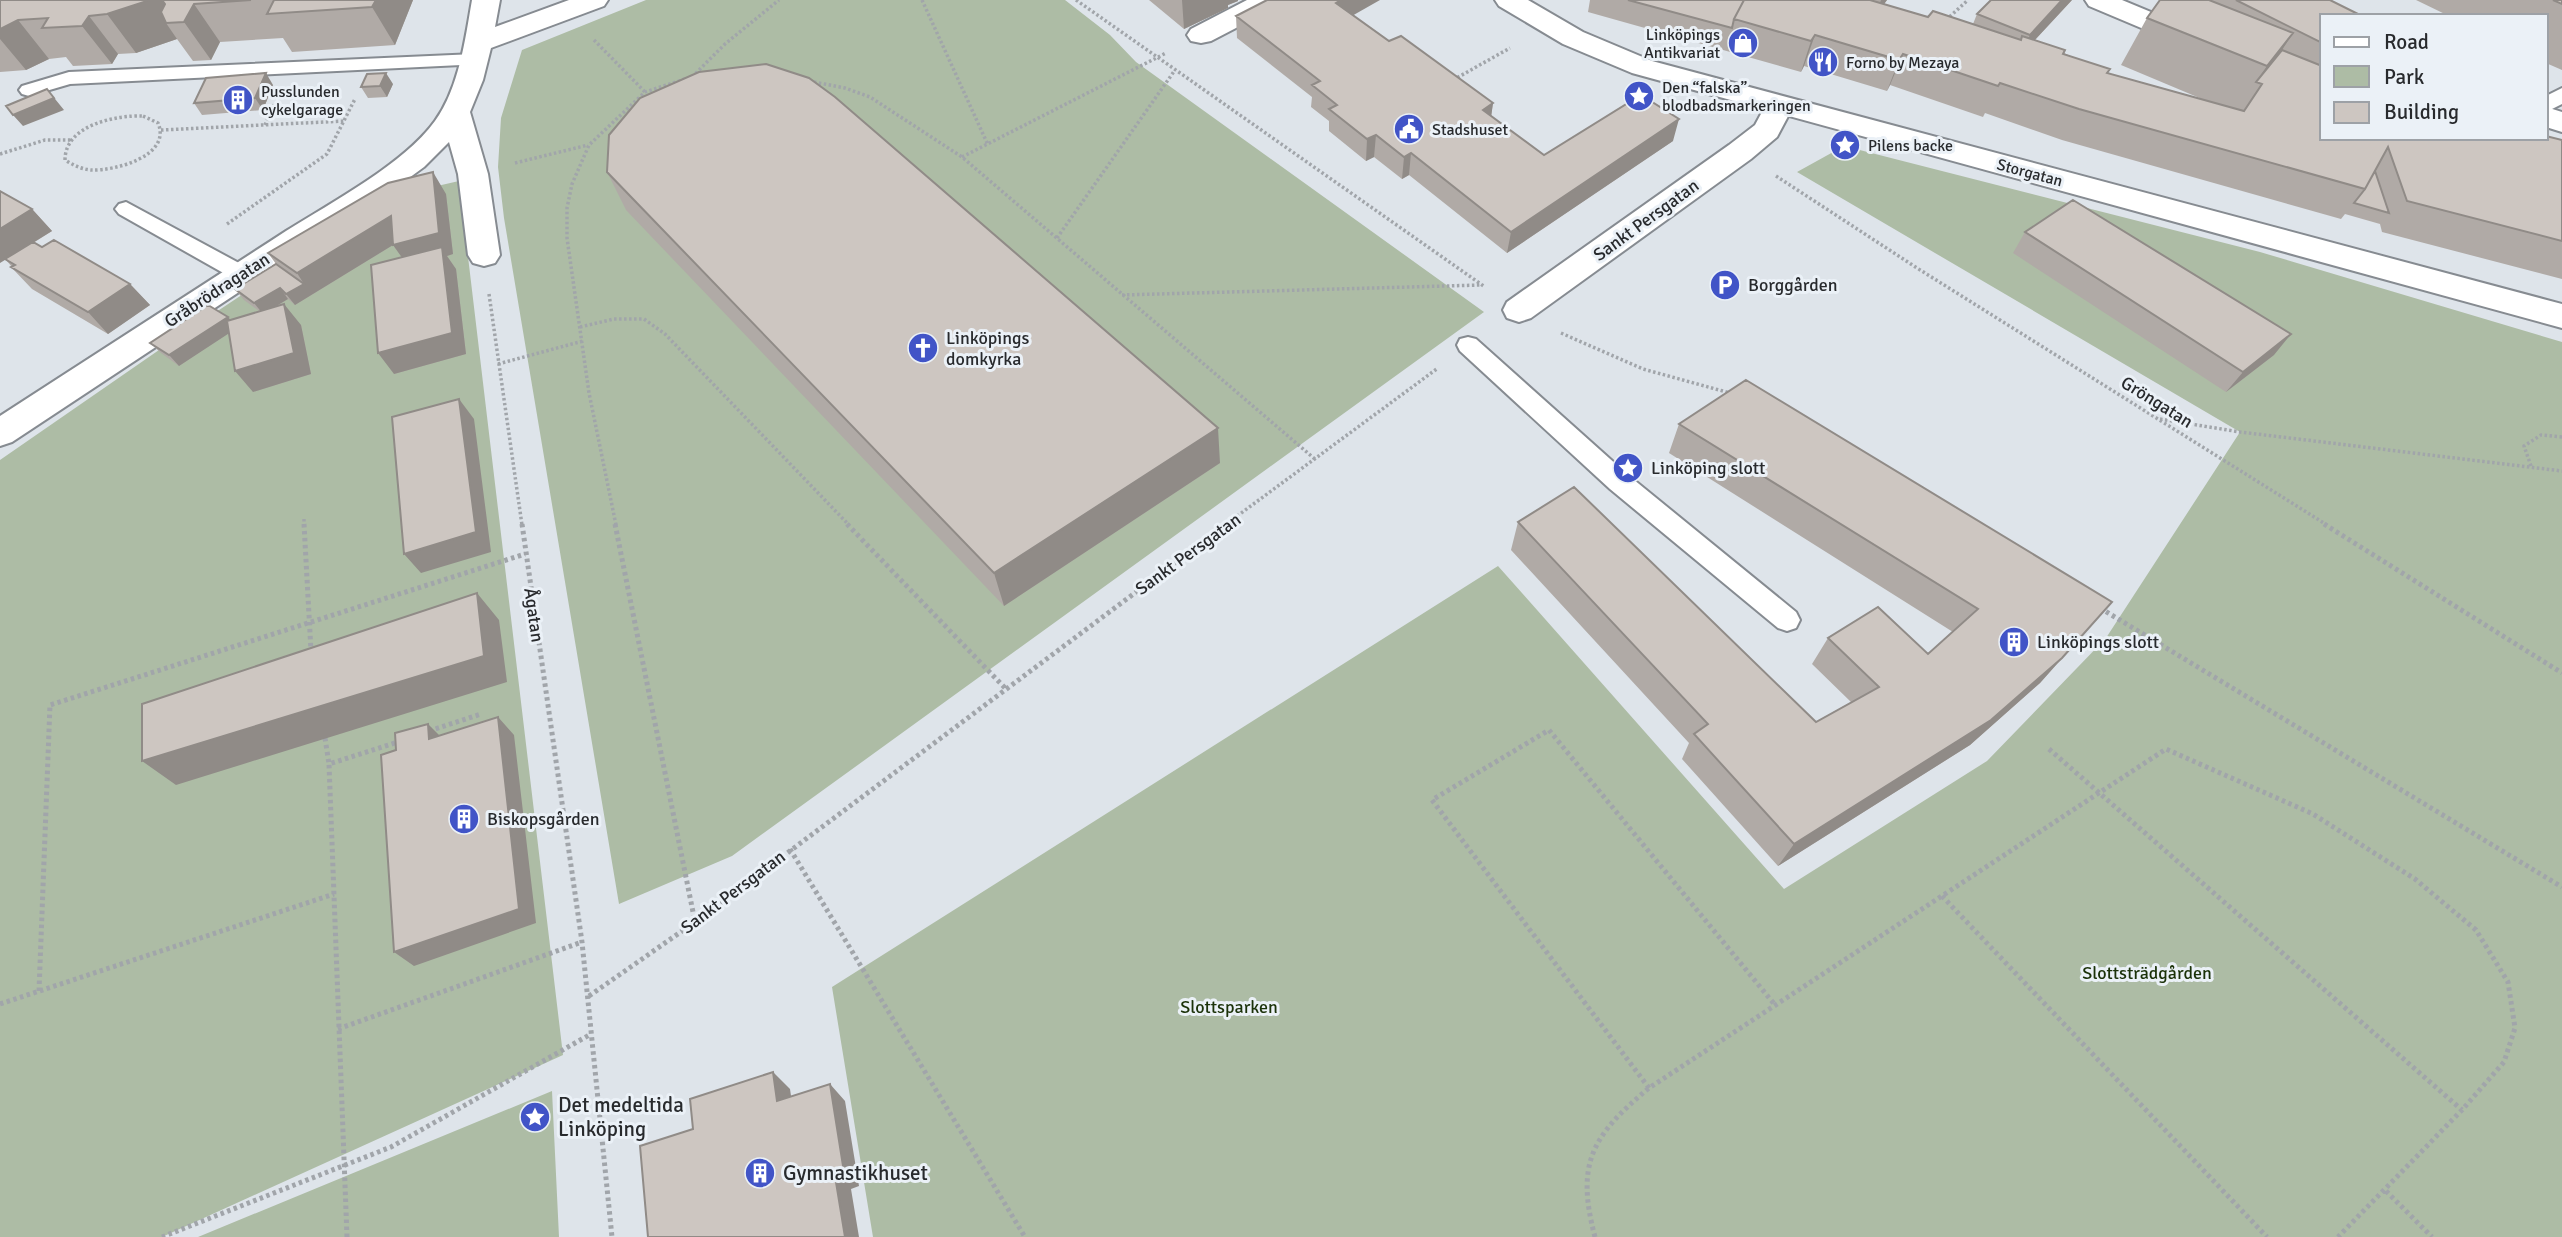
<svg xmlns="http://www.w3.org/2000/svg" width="2562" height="1237" font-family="Signika,sans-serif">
<rect width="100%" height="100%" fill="#dee4ea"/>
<!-- green -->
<path fill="#adbca5" d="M646 0H1065L1110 35 1136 62 1484 312 732 856 619 904 504 218 498 167 501 118 522 50Z
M1844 146 2260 252 2562 342V1237H873L832 987 1498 566 1784 889 1987 761 2106 638 2240 432 1797 172Z
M459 181 563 1055 162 1237H0V460L159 350 389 197Z
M552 1091 559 1237H198Z"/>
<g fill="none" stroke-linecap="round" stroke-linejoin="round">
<!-- lane casing -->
<g stroke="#868b91" stroke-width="4">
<path id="lane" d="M475 54 485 60 482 64 70 84 29 96 22 94 19 90 22 86 69 72Z
M2562 88V104L2546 112V96Z
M126 202 250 269 253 274 250 279 242 282 234 279 119 214 115 209 119 204Z
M1468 337 1476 339 1628 475 1796 612 1800 620 1796 628 1787 631 1778 628 1610 489 1460 351 1457 345 1460 339Z"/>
</g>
<!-- street casing -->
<g stroke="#868b91" stroke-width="4">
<path id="street" d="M472 0H500L495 27 569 0H608L604 6 491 48 483 80 470 112 488 174 500 255 495 263 484 266 473 263 468 255 458 174 449 142 424 167 383 197 12 442 0 446V416C95 354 191 293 286 231 332 202 404 164 435 121 459 88 465 40 472 0Z
M1247 0H1282L1278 6 1211 41 1201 43 1191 41 1187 35 1191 29Z
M2085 0H2122L2204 34 2208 40 2204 46 2194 48 2184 46 2089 6Z
M1779 96 1789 99 1794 105 1777 137 1751 159 1531 318 1519 322 1507 318 1503 310 1507 302 1729 145 1755 125 1769 99Z
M2546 107 2562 112V132L2546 127Z"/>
</g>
<!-- secondary casing -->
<g stroke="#868b91" stroke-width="4">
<path id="secondary" d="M1495 0H1528L1583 32 1652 61 2562 304V328L1632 73 1563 44 1499 6Z"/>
</g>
<!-- path-far1 -->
<path stroke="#a1a5aa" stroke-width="3.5" stroke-dasharray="2.5 2.5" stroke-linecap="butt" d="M922 0 988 145
M1076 0 1485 287
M1946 20 1968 0
M594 40 645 92
M692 77 725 44 779 0
M1453 80 1510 48
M809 81 845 88 870 97 962 157 1316 460
M143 116 158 123C172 156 115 171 91 170 81 169 73 165 65 160 65 125 116 115 143 116Z
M265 125 275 103
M161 130 344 121
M0 154 45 140H71
M962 157 1166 53
M515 163 588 145
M1776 176 1917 268 2327 525
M227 224 327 154 355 99
M1057 238 1175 70
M489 294 522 525
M1122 295 1481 285
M580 327 614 319H644L665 334 849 525
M1561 333 1643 369 1730 393
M498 364 583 341
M2160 419 2240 432 2562 471
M2531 466 2524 446 2541 435 2562 437
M304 519V525
M616 525 589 393 567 238V208L572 184 589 145 645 92 685 79
M1225 525 1438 368"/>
<!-- path -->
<path stroke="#a1a5aa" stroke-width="5" stroke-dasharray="3.5 3.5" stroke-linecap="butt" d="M304 524 311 651
M522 524 582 942 612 1237
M615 524 695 922
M847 524 1005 688
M2324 524 2562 673
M2100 608 2562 887
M429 731 481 714
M325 738 329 764
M2049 749 2462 1110
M790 849 1025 1237
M1942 896 2267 1237
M39 991 50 705 525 554
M589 996 695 922 1227 524
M0 1004 334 894
M338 1029 582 942
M1649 1088 1432 800 1549 730 1775 1005
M2386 1191 2432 1237
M162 1237 391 1147 591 1034
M347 1237 329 764 401 741
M1595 1237C1575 1162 1593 1135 1649 1088L2166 749 2313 814 2415 879 2476 930 2508 982 2515 1028 2504 1062 2462 1110 2338 1237"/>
<!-- lane -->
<use href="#lane" fill="#fff" fill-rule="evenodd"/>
<!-- street -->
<use href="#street" fill="#fff" fill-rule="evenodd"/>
<!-- secondary -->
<use href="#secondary" fill="#fff" fill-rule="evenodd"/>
</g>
<!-- wall -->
<path fill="#b0aaa6" d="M0 0H413L395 45 292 52 283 38 220 42 211 60 193 61 177 39 136 53 118 54 112 64 73 66 66 57 49 59 26 70 0 72Z
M1149 0H1238V1L1228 5V8L1184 29Z
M1590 0H1887L1884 4 1928 17 1973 24 1977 14 2072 0 2035 40 2108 73 2202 99 2121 65 2147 18 2160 0H2330L2322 16V138L2562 140V279L2382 232 2380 224 2345 214 2341 219 2062 140 1985 113 1983 117 1890 85 1887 91 1804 66 1801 72 1588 12Z
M2416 0H2562V70L2546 63V16H2449Z
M1353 15 1389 41 1493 103 1491 116 1544 155 1673 141 1507 253 1409 175 1402 179 1374 157 1366 161 1329 131V121L1311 107 1312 97 1237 38 1236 16Z
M393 84 387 97 368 98 361 87Z
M273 85 263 110 202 115 194 103Z
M607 172 1220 463 1004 606 626 210Z
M446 194 453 254 447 256 456 269 466 354 394 374 402 257 393 245 295 305 288 299 277 306 301 325 311 374 253 392 229 333 179 366 161 353 150 343 228 317 231 320 259 311 244 300 235 289 276 264 268 253Z
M32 209 52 231 33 243 42 247 130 284 150 305 108 334 32 289 11 267H12L6 260Z
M2025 232 2274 355 2226 392 2013 253Z
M1679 424 2112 602 2040 683 1970 745 1778 866 1682 759 1689 743 1511 550 1518 522 1816 722 1851 702 1812 664 1828 638 1928 654 1953 632 1669 453Z"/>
<!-- shaded-wall -->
<path fill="#908b87" d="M150 0H163L179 22 166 23 177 39 136 53 107 14Z
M376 0H413L395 45 372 7Z
M1182 0H1238V1L1228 5V8L1184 29Z
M1341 0H1380L1336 25V3Z
M1881 0H1887L1874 18Z
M2062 0H2072L2019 57 2030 35Z
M194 4 220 42 211 60 184 22Z
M89 16 118 54 112 64 82 26Z
M18 20 49 59 26 70 0 39V29Z
M2293 33 2262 81 2256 82 2267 66Z
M1815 35 1804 66 1801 72 1811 41Z
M1903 54 1890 85 1887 91 1899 60Z
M266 73 273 85 263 110 255 98Z
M386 73 393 84 387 97 380 86Z
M47 89 64 110 23 126 13 115Z
M1493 103 1490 125 1483 110Z
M1679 119 1673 141 1507 253 1511 232Z
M1376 135 1374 157 1366 161 1367 139Z
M1411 153 1409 175 1402 179 1404 157Z
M433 172 446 194 453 254 447 256 456 269 466 354 394 374 378 353 408 266 393 245 295 305 286 294 304 284 297 273Z
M32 209 52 231 0 263V229Z
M130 284 150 305 108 334 88 312Z
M280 288 288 299 263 314 254 303Z
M284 304 301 325 311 374 253 392 235 371Z
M228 317 237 328 179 366 169 355Z
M2291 334 2274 355 2226 392 2243 372Z
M459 399 474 419 491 552 421 573 404 554Z
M1218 428 1220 463 1004 606 994 573Z
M477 593 499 620 507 682 176 785 142 761Z
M2112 602 2040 683 1970 745 1778 866 1794 844Z
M498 717 514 735 536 923 414 966 394 952Z
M428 724 445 741 429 739Z
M773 1072 790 1089 794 1117 777 1101Z
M830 1084 845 1101 859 1186 851 1189 859 1237H845L835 1176Z"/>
<!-- building -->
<path fill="#cdc6c1" stroke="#908b87" stroke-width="2" d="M0 0H150L107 14 89 16 82 26 42 28 48 18 18 20 0 29Z
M162 0H251L194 4 184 22 166 23 161 12 165 4Z
M274 0H376L372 7 267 14Z
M1267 0H1341L1336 3 1389 41 1401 36 1493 103 1483 110 1544 155 1641 95 1679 119 1511 232 1411 153 1404 157 1376 135 1367 139 1329 109 1337 105 1312 85 1320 81 1236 16Z
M1628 0H1744L1734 19 1732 28Z
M1744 0H1870L1928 17 1933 11 2021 40 2022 36 2065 50 2063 54 2110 69 2107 73 2244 111 2262 84 2256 82 2282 50 2322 66V138H2546V136L2562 140V241L2407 201 2388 147 2365 189 2079 109 2000 83 1998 86 1903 54 1899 60 1815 35 1811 41 1734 19Z
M1991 0H2062L2030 35 1977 14Z
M2160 0H2209L2293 33 2267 66 2147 18Z
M2236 0H2330L2362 16H2322V43Z
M2553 0H2562V4Z
M766 64 809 78 835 97 1218 428 994 573 607 172 609 135 640 98 699 72Z
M266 73 255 98 194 103 206 78Z
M386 73 380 86 361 87 367 74Z
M47 89 54 98 13 115 6 106Z
M2375 171 2389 213 2354 203 2365 189Z
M433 172 439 233 393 245 391 216 297 273 268 253 388 183Z
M0 191 32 209 0 229Z
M2073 200 2291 334 2243 372 2025 232Z
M54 240 130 284 88 312 11 267 15 265 5 259 33 242 42 247Z
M442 247 452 333 378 353 371 265Z
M276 264 304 284 286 294 280 288 254 303 235 289Z
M284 304 294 353 235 371 227 321Z
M208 305 228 317 169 355 150 343Z
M1746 380 2112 602 2062 658 1991 720 1794 844 1694 734 1708 724 1518 522 1574 487 1816 722 1879 687 1828 638 1878 607 1928 654 1978 609 1679 424Z
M459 399 476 532 404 554 392 417Z
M477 593 484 656 142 761V704Z
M498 717 519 909 394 952 381 755 396 750 395 733 428 724 429 739Z
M773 1072 777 1101 830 1084 844 1172 835 1176 845 1237H648L640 1146 693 1129 690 1099Z"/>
<!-- icons -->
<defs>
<g id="shop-disc" transform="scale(1.575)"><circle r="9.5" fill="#4154c7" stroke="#ebf1f7"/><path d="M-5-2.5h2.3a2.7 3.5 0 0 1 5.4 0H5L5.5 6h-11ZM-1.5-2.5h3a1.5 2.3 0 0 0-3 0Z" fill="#fff"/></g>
<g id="restaurant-disc" transform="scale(1.575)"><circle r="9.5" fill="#4154c7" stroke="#ebf1f7"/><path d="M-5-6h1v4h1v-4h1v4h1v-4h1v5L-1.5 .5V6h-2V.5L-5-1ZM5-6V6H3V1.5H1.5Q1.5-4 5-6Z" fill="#fff"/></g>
<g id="sight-disc" transform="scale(1.575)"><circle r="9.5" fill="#4154c7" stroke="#ebf1f7"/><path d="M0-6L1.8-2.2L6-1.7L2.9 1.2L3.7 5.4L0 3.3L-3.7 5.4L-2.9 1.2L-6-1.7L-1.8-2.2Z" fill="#fff"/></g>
<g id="building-disc" transform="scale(1.575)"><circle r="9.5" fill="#4154c7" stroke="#ebf1f7"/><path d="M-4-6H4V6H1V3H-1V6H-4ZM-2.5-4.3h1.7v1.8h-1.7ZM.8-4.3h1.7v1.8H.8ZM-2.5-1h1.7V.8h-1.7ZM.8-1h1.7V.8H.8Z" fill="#fff"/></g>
<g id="civic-disc" transform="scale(1.575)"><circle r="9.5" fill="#4154c7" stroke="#ebf1f7"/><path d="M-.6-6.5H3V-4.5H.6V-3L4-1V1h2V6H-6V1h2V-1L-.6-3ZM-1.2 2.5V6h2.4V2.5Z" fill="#fff"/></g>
<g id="parking-disc" transform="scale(1.575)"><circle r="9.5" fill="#4154c7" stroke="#ebf1f7"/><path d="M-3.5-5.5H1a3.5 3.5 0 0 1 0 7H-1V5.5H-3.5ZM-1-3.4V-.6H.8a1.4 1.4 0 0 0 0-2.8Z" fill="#fff"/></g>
<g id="church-disc" transform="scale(1.575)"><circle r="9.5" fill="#4154c7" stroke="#ebf1f7"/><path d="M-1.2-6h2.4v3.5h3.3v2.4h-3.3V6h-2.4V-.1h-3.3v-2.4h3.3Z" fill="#fff"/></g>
</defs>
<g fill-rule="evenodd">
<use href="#shop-disc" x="1743" y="43"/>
<use href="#restaurant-disc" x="1823" y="62"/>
<use href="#sight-disc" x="1639" y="96"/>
<use href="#building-disc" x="238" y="100"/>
<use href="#civic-disc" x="1409" y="129"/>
<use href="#sight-disc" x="1845" y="145"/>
<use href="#parking-disc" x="1725" y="285"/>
<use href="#church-disc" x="923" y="348"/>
<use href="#sight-disc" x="1628" y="468"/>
<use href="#building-disc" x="2014" y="642"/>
<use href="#building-disc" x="464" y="819"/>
<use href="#sight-disc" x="535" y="1117"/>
<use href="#building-disc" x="760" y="1173"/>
</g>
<g text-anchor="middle" stroke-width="6" stroke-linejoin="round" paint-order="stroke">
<!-- far-poi labels -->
<g font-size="16" fill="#282a2d" stroke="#ebf1f7" text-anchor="start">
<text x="1720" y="40" text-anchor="end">Linköpings<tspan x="1720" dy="18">Antikvariat</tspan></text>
<text x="1846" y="68">Forno by Mezaya</text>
<text x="1662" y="93">Den “falska”<tspan x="1662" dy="18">blodbadsmarkeringen</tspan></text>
<text x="261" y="97">Pusslunden<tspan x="261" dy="18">cykelgarage</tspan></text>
<text x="1432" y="135">Stadshuset</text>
<text x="1868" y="151">Pilens backe</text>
</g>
<!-- far-street labels -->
<g font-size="16" fill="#282a2d" stroke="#ebf1f7">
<text transform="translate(2030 172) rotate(15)" y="6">Storgatan</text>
</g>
<!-- street labels -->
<g font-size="18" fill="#282a2d" stroke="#ebf1f7">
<text transform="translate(1646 220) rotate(-36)" y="6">Sankt Persgatan</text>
<text transform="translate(217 290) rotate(-33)" y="6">Gråbrödragatan</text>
<text transform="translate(2157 402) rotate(32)" y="6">Gröngatan</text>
<text transform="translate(1188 554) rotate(-36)" y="6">Sankt Persgatan</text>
<text transform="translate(534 615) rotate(82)" y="6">Ågatan</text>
<text transform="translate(733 892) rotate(-37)" y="6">Sankt Persgatan</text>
</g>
<!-- poi labels -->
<g font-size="18" fill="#282a2d" stroke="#ebf1f7" text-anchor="start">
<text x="1748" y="291">Borggården</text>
<text x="946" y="344">Linköpings<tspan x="946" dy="21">domkyrka</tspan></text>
<text x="1651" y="474">Linköping slott</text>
<text x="2037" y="648">Linköpings slott</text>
<text x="487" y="825">Biskopsgården</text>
</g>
<!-- park labels -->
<g font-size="18" fill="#1b3209" stroke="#ebf1f7">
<text x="2147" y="979">Slottsträdgården</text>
<text x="1229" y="1013">Slottsparken</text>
</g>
<!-- near-poi labels -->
<g font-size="21" fill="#282a2d" stroke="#ebf1f7" text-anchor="start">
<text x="558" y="1112">Det medeltida<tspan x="558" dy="24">Linköping</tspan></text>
<text x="783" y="1180">Gymnastikhuset</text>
</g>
</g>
<!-- legend -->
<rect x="2320" y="14" width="228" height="126" fill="#ebf1f7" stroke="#9da1a6" stroke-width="2"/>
<rect x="2334" y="37" width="35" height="10" fill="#ffffff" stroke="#9da1a6" stroke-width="2"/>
<text x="2384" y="49" font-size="21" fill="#282a2d">Road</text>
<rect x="2334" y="66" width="35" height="21" fill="#adbca5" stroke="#9da1a6" stroke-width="2"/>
<text x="2384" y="84" font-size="21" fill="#282a2d">Park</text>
<rect x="2334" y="102" width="35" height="21" fill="#cdc6c1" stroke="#9da1a6" stroke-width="2"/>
<text x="2384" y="119" font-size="21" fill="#282a2d">Building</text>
</svg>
